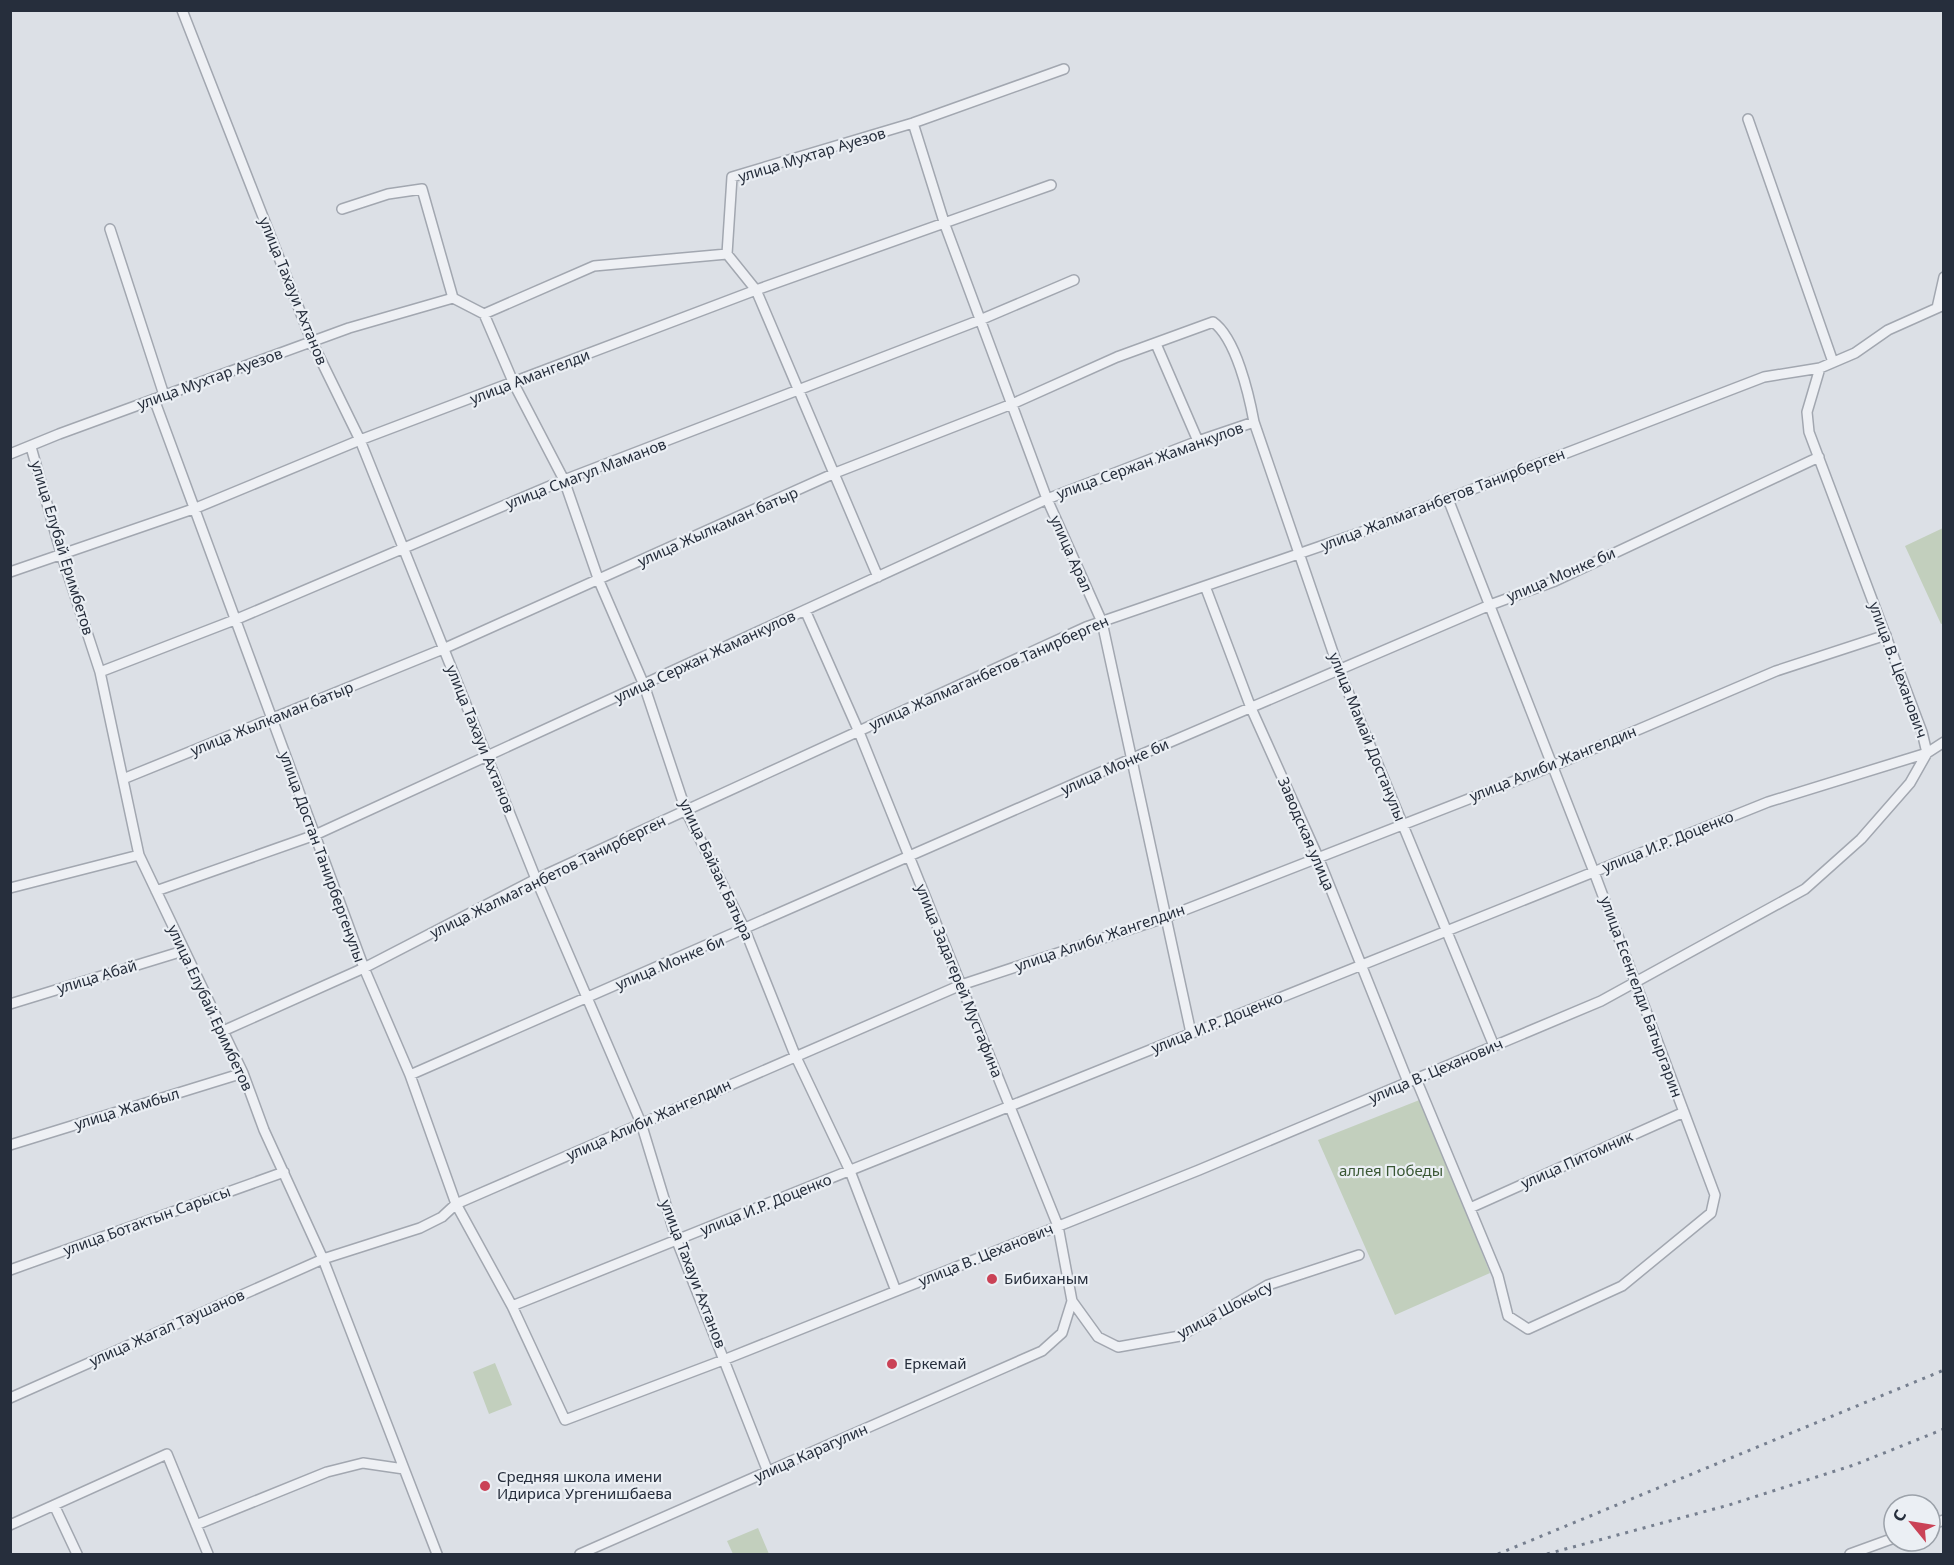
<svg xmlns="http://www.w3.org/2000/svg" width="1954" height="1565" font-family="'Noto Sans',sans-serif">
<rect width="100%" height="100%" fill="#dce0e6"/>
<!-- green -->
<path fill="#c2cfbd" d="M1943 528 1944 623 1941 624 1905 546Z
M1422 1099 1490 1273 1395 1315 1318 1140Z
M495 1363 512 1405 489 1414 473 1372Z
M758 1528 769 1554H733L727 1541Z"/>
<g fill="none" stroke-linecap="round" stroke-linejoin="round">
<!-- minor casing -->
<g stroke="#a2a7b0" stroke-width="12">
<path id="minor" d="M182 10 312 342 360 440 536 879 641 1123 677 1241 768 1472
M1748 119 1833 362
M913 123 945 225 1047 499 1102 622 1191 1033
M342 209 388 194 422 189 453 298
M110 229 164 395
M727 254 732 177 913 123 1064 69
M727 254 756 290 878 577
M1937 308 1944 277
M484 314 514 384 564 480 599 581 644 685 686 811 745 930 795 1055 850 1171 896 1291
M1156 344 1198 441
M154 399 364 968 410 1075 456 1204 512 1306 565 1420 726 1359 1199 1170 1601 1001 1805 889 1861 839 1910 783 1927 753 1922 732 1809 432 1807 412 1820 368
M31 447 61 553 100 672 139 855 243 1073 264 1130 323 1259 437 1554
M10 454 59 434 349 328 453 298 484 314 594 266 727 254
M10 572 196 508 360 440 756 290 1051 185
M1205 586 1251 708 1318 857 1408 1082
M100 672 237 619 564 480 980 320 1074 280
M123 779 443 649 835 473 1012 404 1117 357 1213 322C1236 338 1249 395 1254 422L1339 670 1494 1046
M10 888 139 855
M156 891 315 835 1047 499 1198 441 1254 422
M10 1004 183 951
M223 1031 364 968 536 879 1086 627 1359 533 1764 377 1820 368 1855 353 1888 330 1944 305
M410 1075 1133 758 1490 605 1555 581 1819 457
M1416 1079 1498 1276 1508 1316 1528 1329 1622 1286 1711 1213 1715 1195 1594 872 1448 499
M10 1145 243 1073
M1470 1208 1684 1112
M10 1270 284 1172
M1072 1301 1098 1337 1118 1347 1180 1336 1268 1285 1359 1255
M512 1306 1768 802 1927 753 1944 742
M10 1398 323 1259 420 1228 442 1217 456 1204 961 985 1164 918 1553 766 1776 671 1886 635
M54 1505 77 1554
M10 1525 167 1454 208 1554
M196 1525 327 1472 363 1463 404 1469
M1930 1525 1944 1520
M580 1554 1042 1351 1062 1333 1072 1301 1058 1226 859 732 805 610
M1850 1554 1894 1538"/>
</g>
<!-- minor -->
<use href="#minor" stroke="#eef0f4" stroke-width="9"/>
<!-- rail -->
<path stroke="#767f8f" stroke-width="3" stroke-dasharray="3 6" stroke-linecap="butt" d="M1498 1554 1944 1370
M1547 1554 1729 1505 1854 1465 1944 1429"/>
</g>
<!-- markers -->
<g fill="#ca4256" stroke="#ebeff4" stroke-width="2">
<circle cx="992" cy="1279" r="6"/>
<circle cx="892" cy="1364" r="6"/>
<circle cx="485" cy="1486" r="6"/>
</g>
<g text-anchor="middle" stroke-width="4.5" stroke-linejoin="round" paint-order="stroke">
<!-- street labels -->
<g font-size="15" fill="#262e3c" stroke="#ebeff4">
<text transform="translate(812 155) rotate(-17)" y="5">улица Мухтар Ауезов</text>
<text transform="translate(293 291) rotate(68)" y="5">улица Тахауи Ахтанов</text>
<text transform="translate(530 377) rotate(-21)" y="5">улица Амангелди</text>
<text transform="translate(210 379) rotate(-20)" y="5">улица Мухтар Ауезов</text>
<text transform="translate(1150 461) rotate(-20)" y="5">улица Сержан Жаманкулов</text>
<text transform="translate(586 474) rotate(-21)" y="5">улица Смагул Маманов</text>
<text transform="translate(1443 500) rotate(-21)" y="5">улица Жалмаганбетов Танирберген</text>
<text transform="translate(718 527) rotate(-24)" y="5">улица Жылкаман батыр</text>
<text transform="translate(62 548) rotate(73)" y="5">улица Елубай Еримбетов</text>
<text transform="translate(1071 554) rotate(66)" y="5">улица Арал</text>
<text transform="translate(1561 575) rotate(-23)" y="5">улица Монке би</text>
<text transform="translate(705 657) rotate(-25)" y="5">улица Сержан Жаманкулов</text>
<text transform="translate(1898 670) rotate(70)" y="5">улица В. Цеханович</text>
<text transform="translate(989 673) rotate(-24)" y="5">улица Жалмаганбетов Танирберген</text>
<text transform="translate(272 719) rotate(-22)" y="5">улица Жылкаман батыр</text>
<text transform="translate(1367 737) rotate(68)" y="5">улица Мамай Достанулы</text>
<text transform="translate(480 739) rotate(68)" y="5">улица Тахауи Ахтанов</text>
<text transform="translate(1553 764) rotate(-22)" y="5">улица Алиби Жангелдин</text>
<text transform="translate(1115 767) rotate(-24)" y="5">улица Монке би</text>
<text transform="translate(1306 834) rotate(67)" y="5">Заводская улица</text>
<text transform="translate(1668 842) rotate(-22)" y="5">улица И.Р. Доценко</text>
<text transform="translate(322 857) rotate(70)" y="5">улица Достан Танирбергенулы</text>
<text transform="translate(716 870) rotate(65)" y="5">улица Байзак Батыра</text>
<text transform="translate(548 877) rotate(-26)" y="5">улица Жалмаганбетов Танирберген</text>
<text transform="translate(1100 938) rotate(-19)" y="5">улица Алиби Жангелдин</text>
<text transform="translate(670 963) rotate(-23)" y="5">улица Монке би</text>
<text transform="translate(97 977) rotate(-17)" y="5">улица Абай</text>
<text transform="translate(959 981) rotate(68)" y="5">улица Задагерей Мустафина</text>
<text transform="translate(1641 997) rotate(70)" y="5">улица Есенгелди Батыргарин</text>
<text transform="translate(210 1008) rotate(65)" y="5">улица Елубай Еримбетов</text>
<text transform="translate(1217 1023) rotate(-22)" y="5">улица И.Р. Доценко</text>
<text transform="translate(1436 1071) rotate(-23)" y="5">улица В. Цеханович</text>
<text transform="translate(127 1109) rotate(-17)" y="5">улица Жамбыл</text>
<text transform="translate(649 1120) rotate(-24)" y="5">улица Алиби Жангелдин</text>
<text transform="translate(1577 1160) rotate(-24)" y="5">улица Питомник</text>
<text transform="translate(766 1205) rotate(-22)" y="5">улица И.Р. Доценко</text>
<text transform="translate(147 1221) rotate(-20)" y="5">улица Ботактын Сарысы</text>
<text transform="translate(986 1255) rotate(-22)" y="5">улица В. Цеханович</text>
<text transform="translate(693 1274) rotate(69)" y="5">улица Тахауи Ахтанов</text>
<text transform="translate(1225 1310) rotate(-28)" y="5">улица Шокысу</text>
<text transform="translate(167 1328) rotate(-24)" y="5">улица Жагал Таушанов</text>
<text transform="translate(811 1453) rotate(-24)" y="5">улица Карагулин</text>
</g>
<!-- park labels -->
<g font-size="15" fill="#3a5734" stroke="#ebeff4">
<text x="1391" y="1176">аллея Победы</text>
</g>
<!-- poi labels -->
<g font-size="15" fill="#262e3c" stroke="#ebeff4" text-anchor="start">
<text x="1004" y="1284">Бибиханым</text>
<text x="904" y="1369">Еркемай</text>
<text x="497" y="1482">Средняя школа имени<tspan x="497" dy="17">Идириса Ургенишбаева</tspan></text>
</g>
</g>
<!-- border -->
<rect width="1954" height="1565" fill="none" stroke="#262e3c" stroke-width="24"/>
<!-- north arrow -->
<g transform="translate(1912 1523) rotate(300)"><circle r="28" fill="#ebeff4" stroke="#9ca2aa" stroke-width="1.5"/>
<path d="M0-4.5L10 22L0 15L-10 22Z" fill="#ca4256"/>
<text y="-9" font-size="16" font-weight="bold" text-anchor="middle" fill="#262e3c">С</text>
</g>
</svg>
